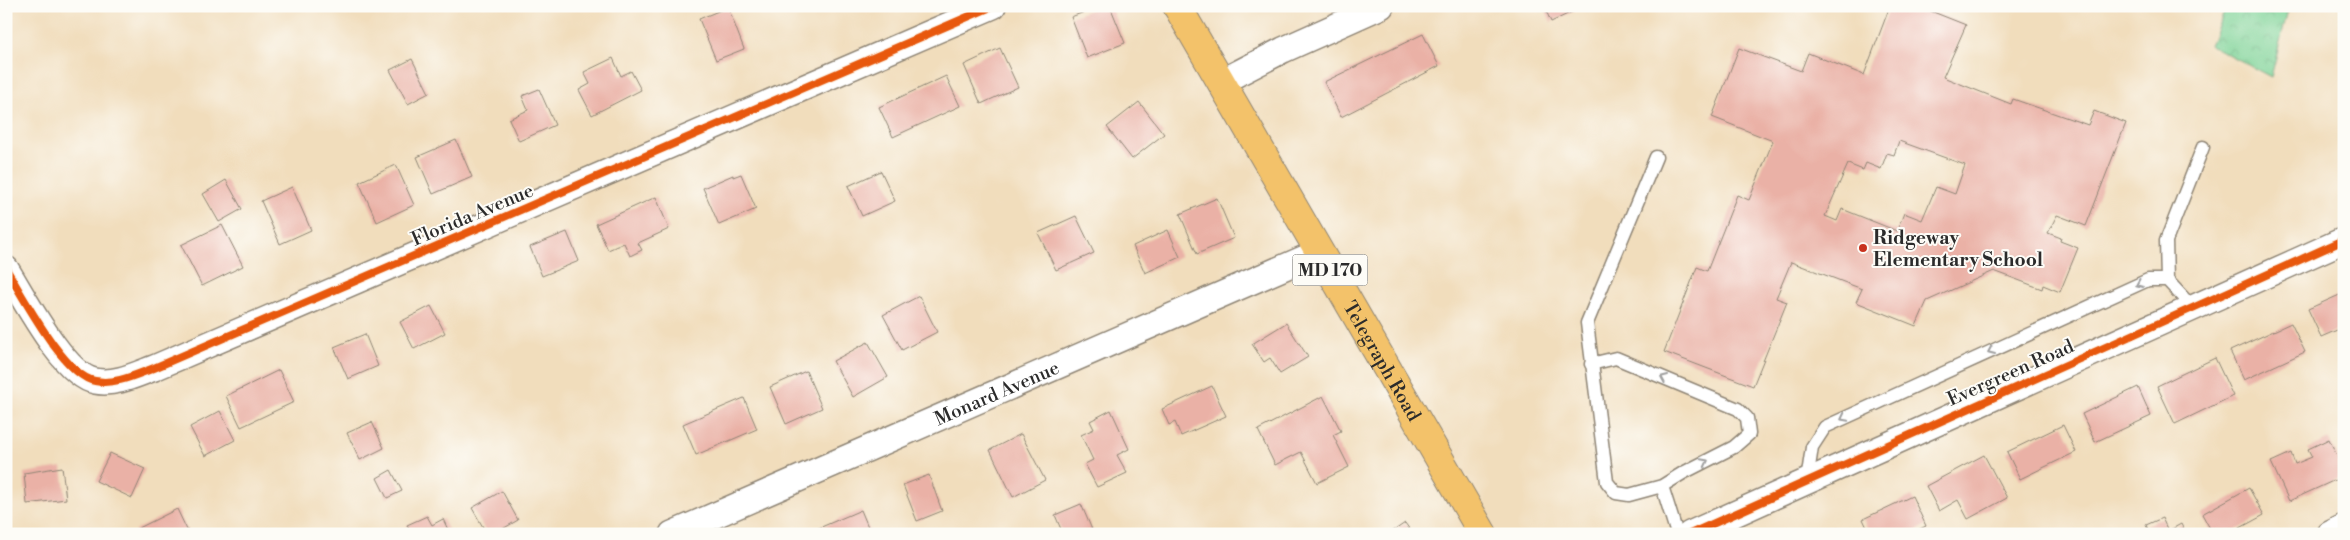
<svg xmlns="http://www.w3.org/2000/svg" width="2350" height="540" font-family="'Libre Bodoni',serif">
<defs>
<pattern id="park-crowns" width="20" height="18" patternUnits="userSpaceOnUse" patternTransform="scale(1.25)"><rect width="20" height="18" fill="#7ed397"/><path d="M2 6a3 3 0 1 1 6 0M12 15a3 3 0 1 1 6 0" fill="none" stroke="#6db582"/></pattern>
</defs>
<rect width="100%" height="100%" fill="#fdfcf7"/>
<filter id="ink" filterUnits="userSpaceOnUse"><feTurbulence type="fractalNoise" baseFrequency=".02" numOctaves="2"/><feDisplacementMap in="SourceGraphic" scale="10" xChannelSelector="R" yChannelSelector="G"/><feConvolveMatrix kernelMatrix="1 2 1 2 8 2 1 2 1" color-interpolation-filters="sRGB"/></filter>
<filter id="wash" filterUnits="userSpaceOnUse"><feTurbulence type="fractalNoise" baseFrequency=".0096" numOctaves="4" result="noise"/><feDisplacementMap in="SourceGraphic" scale="20" xChannelSelector="R" yChannelSelector="G"/><feGaussianBlur stdDeviation="1.12" result="paint"/><feColorMatrix in="noise" values="0 0 0 0 0 0 0 0 0 0 0 0 0 0 0 0 0 1.4 0 .05"/><feComposite in="paint" operator="in"/></filter>
<g filter="url(#wash)">
<rect width="100%" height="100%" fill="#f1ddbc"/>
<!-- park -->
<path fill="url(#park-crowns)" stroke="#547f61" d="M2227 6H2289L2271 77 2210 45Z"/>
<g id="blocks">
<!-- building -->
<path fill="#eab1a6" fill-rule="evenodd" d="M1100 6H1110L1125 43 1087 58 1071 17Z
M1544 6H1575L1576 10 1551 22Z
M1890 6H1918L1966 25 1943 77 2011 104 2013 99 2088 125 2094 111 2126 123 2086 226 2057 215 2048 233 2061 238 2060 241 2078 248 2060 292 2043 285 2042 289 1994 271 1927 301 1916 326 1856 302 1862 289 1791 262 1776 298 1787 302 1753 386 1664 352 1697 267 1707 271 1737 195 1749 200 1773 141 1712 117 1739 48 1801 71 1808 53 1864 75ZM1899 141 1965 165 1955 194 1936 187 1922 220 1904 213 1897 231 1842 209 1837 221 1825 216 1848 164 1863 170 1866 163 1881 169 1887 153 1894 155Z
M728 7 744 49 716 60 699 19Z
M1423 34 1439 66 1341 117 1324 82Z
M1000 48 1018 87 981 104 964 65Z
M613 58 621 76 631 71 641 90 592 115 579 90 590 84 584 72Z
M412 59 429 93 408 104 390 70Z
M946 76 960 106 893 137 879 107Z
M539 89 555 125 519 141 509 119 528 110 522 96Z
M1139 102 1164 134 1132 159 1107 127Z
M456 140 472 177 433 194 417 157Z
M396 165 414 205 377 222 359 182Z
M881 171 895 201 862 216 848 186Z
M741 174 756 209 719 225 703 188 733 175V177Z
M226 180 242 209 219 222 203 194Z
M292 187 311 230 280 244 261 201Z
M656 197 669 229 638 243 642 250 630 256 624 243 608 250 596 224Z
M1217 198 1234 238 1197 254 1180 214Z
M1076 216 1094 253 1056 270 1038 233Z
M222 225 243 266 202 286 181 245Z
M1168 230 1180 257 1145 273 1133 246Z
M567 232 579 261 542 276 530 247Z
M2344 293V327L2321 337 2308 309Z
M919 296 937 332 902 350 883 315Z
M431 306 445 333 414 349 400 322Z
M1286 323 1308 357 1280 374 1270 358 1264 362 1252 344Z
M2291 323 2305 352 2244 380 2230 351Z
M365 334 378 366 348 379 334 347Z
M868 342 888 377 853 397 833 361Z
M2215 358 2233 396 2175 424 2157 386Z
M279 370 294 402 241 427 226 396Z
M806 371 822 408 786 424 770 387Z
M1212 386 1226 416 1181 436 1175 422 1169 425 1162 409Z
M2138 387 2151 416 2095 442 2082 414Z
M1323 396 1341 431 1333 435 1349 467 1317 483 1301 452 1275 465 1258 430Z
M744 398 757 429 696 455 683 424Z
M1111 410 1129 449 1117 455 1127 473 1097 487 1085 464 1093 460 1081 435 1094 429 1090 421Z
M220 411 235 440 205 456 190 427Z
M372 422 384 448 360 460 347 433Z
M2063 425 2076 452 2020 479 2007 452Z
M1021 434 1045 480 1013 497 990 450Z
M2329 439 2344 470V476L2289 501 2271 462 2291 453 2295 464 2312 457 2308 449Z
M110 453 145 469 132 498 96 481Z
M1984 455 2007 498 1968 519 1958 500 1939 511 1926 486Z
M62 467 66 499 27 504 24 473Z
M391 470 402 491 387 498 377 478Z
M929 475 942 511 917 521 903 485Z
M2249 488 2264 515 2229 534H2213L2202 514Z
M502 491 518 520 494 534H487L472 508Z
M1912 496 1926 526 1910 534H1870L1863 519Z
M1081 504 1093 532 1063 534 1055 515Z
M177 509 188 532 184 534H136L135 530Z
M861 510 871 534H805Z
M427 516 432 525 443 519 450 534H411L407 525Z
M2162 518 2168 531 2181 524 2186 534H2150L2146 525Z
M1405 523 1413 534H1389Z
M1838 528 1841 534H1827Z"/>
</g>
</g>
<g filter="url(#ink)">
<use href="#blocks" fill-opacity="0" stroke="#8e8474" stroke-width="1"/>
<g fill="none" stroke-linecap="round" stroke-linejoin="round">
<!-- lane casing -->
<g stroke="#8e8474" stroke-width="15">
<path id="lane" d="M2167 280 2166 241 2203 147
M1591 364 1616 358 1738 409 1747 418 1749 434 1734 447 1683 473 1662 486 1629 495 1616 493 1607 482 1587 323 1656 157
M1807 481 1812 447 1825 427 2148 280H2167L2193 308
M1662 486 1677 534"/>
</g>
<!-- street casing -->
<g stroke="#8e8474" stroke-width="28">
<g id="street">
<path d="M1221 82 1283 50 1381 6"/>
<path d="M6 269C23 296 64 376 95 381 115 385 135 375 154 368L993 6"/>
<path id="s1" d="M672 534 1319 252"/>
<path d="M1690 534 2344 240"/>
<path d="M2330 534 2344 527"/>
</g>
</g>
<!-- primary casing -->
<g stroke="#8e8474" stroke-width="30">
<g id="primary">
<path id="s2" d="M1177 6 1483 534"/>
</g>
</g>
<!-- lane -->
<use href="#lane" stroke="#fff" stroke-width="12"/>
<!-- street -->
<use href="#street" stroke="#fff" stroke-width="25"/>
<!-- primary -->
<use href="#primary" stroke="#f3c26a" stroke-width="28"/>
<!-- cycleway casing -->
<g stroke="#fdfcf7" stroke-width="11">
<path id="cycleway" d="M6 269C23 296 64 376 95 381 115 385 135 375 154 368L993 6
M1690 534 2344 240"/>
</g>
<!-- cycleway -->
<use href="#cycleway" stroke="#e8590c" stroke-width="8"/>
</g>
<!-- one-way arrows -->
<defs><path id="oneway-chevron" d="M-2-3.5L2.5 0L-2 3.5" fill="none" stroke-width="1.6" stroke-linecap="round" stroke-linejoin="round" transform="scale(1.25)"/></defs>
<g stroke="#a0a0a0">
<use href="#oneway-chevron" transform="translate(2139 284) rotate(156)"/>
<use href="#oneway-chevron" transform="translate(1991 351) rotate(156)"/>
<use href="#oneway-chevron" transform="translate(1664 378) rotate(-157)"/>
<use href="#oneway-chevron" transform="translate(1844 418) rotate(153)"/>
<use href="#oneway-chevron" transform="translate(1705 462) rotate(-27)"/>
</g>
</g>
<!-- markers -->
<circle fill="#c8321e" stroke="#fdfcf7" stroke-width="2" cx="1863" cy="248" r="5"/>
<g text-anchor="middle" stroke-width="4" stroke-linejoin="round" paint-order="stroke">
<!-- shield labels -->
<rect fill="#fdfcf7" stroke="#6a6a68" stroke-width="1" x="1292.5" y="254.5" width="75" height="31" rx="4"/>
<g font-size="18" font-weight="bold" fill="#2b2b2b">
<text x="1330" y="276">MD 170</text>
</g>
<!-- street labels -->
<g font-size="19" fill="#2b2b2b" stroke="#fdfcf7">
<text transform="translate(472 214) rotate(-23)" y="7">Florida Avenue</text>
<text dy="7" stroke="none"><textPath href="#s2" startOffset="410">Telegraph Road</textPath></text>
<text transform="translate(2010 372) rotate(-24)" y="7">Evergreen Road</text>
<text dy="7" stroke="none"><textPath href="#s1" startOffset="354">Monard Avenue</textPath></text>
</g>
<!-- poi labels -->
<g font-size="19" font-weight="bold" fill="#2b2b2b" stroke="#fdfcf7" text-anchor="start">
<text x="1873" y="244">Ridgeway<tspan x="1873" dy="22">Elementary School</tspan></text>
</g>
</g>
<!-- margin -->
<rect width="2350" height="540" fill="none" stroke="#fdfcf7" stroke-width="25"/>
</svg>
